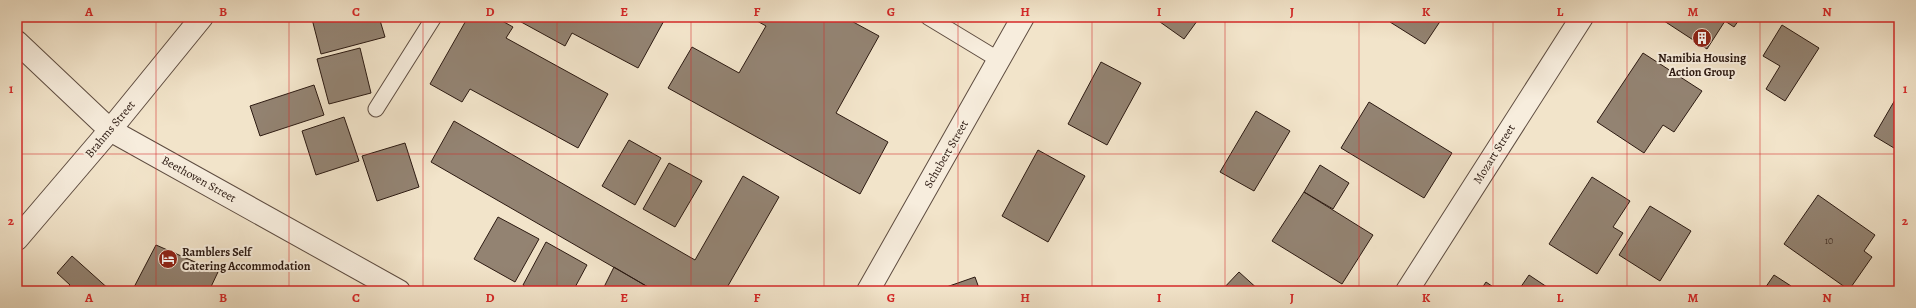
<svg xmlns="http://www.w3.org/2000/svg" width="1916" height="308" font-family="Alegreya,serif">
<rect width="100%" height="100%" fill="#f2e4ca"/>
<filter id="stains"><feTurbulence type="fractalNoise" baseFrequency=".005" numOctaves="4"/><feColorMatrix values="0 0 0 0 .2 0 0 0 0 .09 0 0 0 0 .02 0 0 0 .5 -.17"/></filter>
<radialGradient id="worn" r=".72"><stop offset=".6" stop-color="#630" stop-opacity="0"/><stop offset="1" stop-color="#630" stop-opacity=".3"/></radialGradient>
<!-- building -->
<path fill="#938372" stroke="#2c1a12" d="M321 17H379L385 37 321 54 312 19Z
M468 17H495L513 27 506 38 608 94 578 148 470 89 462 102 430 84Z
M512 17H666L638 68 572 33 565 46Z
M750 17H844L879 36 836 113 888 142 860 194 668 88 692 47 739 73 766 26Z
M1153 17H1200L1184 39Z
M1393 17H1443L1425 44 1390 22Z
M1658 17H1741L1734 27 1725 21 1707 49Z
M1782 25 1819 48 1785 101 1766 89 1780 66 1763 56Z
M360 48 371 93 329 104 317 59Z
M1643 53 1702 91 1674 132 1663 125 1644 153 1597 122Z
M1101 62 1141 83 1107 145 1068 124Z
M314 85 324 115 260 136 250 106Z
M1899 93V151L1874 136Z
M1369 102 1452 153 1424 198 1341 148Z
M1256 111 1290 131 1254 191 1220 172Z
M344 117 359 161 316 175 302 131Z
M454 121 695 260 743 176 779 197 725 291H655L431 162Z
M629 140 661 158 635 205 602 186Z
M405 143 419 187 377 201 362 156Z
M1038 150 1085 176 1048 242 1002 216Z
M669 163 702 181 675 227 643 209Z
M1320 165 1349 183 1333 209 1304 192Z
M1592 177 1630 201 1613 227 1623 233 1597 274 1549 244Z
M1304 192 1373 235 1342 284 1272 241Z
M1818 195 1875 235 1864 251 1872 257 1849 290 1784 244Z
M1650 206 1691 231 1660 281 1619 255Z
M498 217 539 239 515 282 474 259Z
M546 242 587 265 573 291H533L523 285Z
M156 245 218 272 209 291H132Z
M72 256 111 291H65L70 285 57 273Z
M614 267 653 290V291H602Z
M1239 272 1260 291H1221Z
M1529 275 1553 291H1518Z
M1774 275 1791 286 1788 291H1763Z
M975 277 980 291H935Z
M1486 282 1499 291H1480Z"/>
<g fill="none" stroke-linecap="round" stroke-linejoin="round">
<!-- lane casing -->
<g stroke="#5e4c40" stroke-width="17">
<path id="lane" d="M928 17 999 60
M376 109 434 17"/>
</g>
<!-- street casing -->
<g stroke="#5e4c40" stroke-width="24">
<path id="street" d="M17 42 110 130 399 291
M17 239 110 130 202 17
M868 291 1023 17
M1407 291 1582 17"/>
</g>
<!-- lane -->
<use href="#lane" stroke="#f7eddd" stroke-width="15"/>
<!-- street -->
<use href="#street" stroke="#f7eddd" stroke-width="22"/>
</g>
<!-- grid -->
<path fill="none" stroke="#d62828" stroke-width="1" stroke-opacity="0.55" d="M156 17V291M289 17V291M423 17V291M557 17V291M691 17V291M824 17V291M958 17V291M1092 17V291M1225 17V291M1359 17V291M1493 17V291M1627 17V291M1760 17V291M17 154H1899"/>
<!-- icons -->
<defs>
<g id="building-disc" transform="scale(1)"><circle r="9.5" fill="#8f2418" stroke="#f7eddd"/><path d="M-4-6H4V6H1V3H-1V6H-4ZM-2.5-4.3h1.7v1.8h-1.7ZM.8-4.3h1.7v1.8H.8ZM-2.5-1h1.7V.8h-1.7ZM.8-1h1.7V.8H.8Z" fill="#fff"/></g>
<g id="hotel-disc" transform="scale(1)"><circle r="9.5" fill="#8f2418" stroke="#f7eddd"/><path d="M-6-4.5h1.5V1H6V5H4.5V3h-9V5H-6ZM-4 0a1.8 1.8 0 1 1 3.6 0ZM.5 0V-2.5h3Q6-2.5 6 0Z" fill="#fff"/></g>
</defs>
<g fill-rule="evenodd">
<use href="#building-disc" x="1702" y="38"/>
<use href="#hotel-disc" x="168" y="259"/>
</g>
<g text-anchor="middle" stroke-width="4" stroke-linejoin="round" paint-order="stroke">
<!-- number labels -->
<g font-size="10" fill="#46342a">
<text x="1829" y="244">10</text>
</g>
<!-- poi labels -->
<g font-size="12" font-weight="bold" fill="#2c1a12" stroke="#f7eddd">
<text x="1702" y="62">Namibia Housing<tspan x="1702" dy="14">Action Group</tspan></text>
<text x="182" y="256" text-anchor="start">Ramblers Self<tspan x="182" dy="14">Catering Accommodation</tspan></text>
</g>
<!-- street labels -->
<g font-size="12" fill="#2c1a12" stroke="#f7eddd">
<text transform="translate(110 129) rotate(-50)" y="4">Brahms Street</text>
<text transform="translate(946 154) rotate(-60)" y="4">Schubert Street</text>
<text transform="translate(1494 154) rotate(-58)" y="4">Mozart Street</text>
<text transform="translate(199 179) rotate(29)" y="4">Beethoven Street</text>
</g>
</g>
<!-- margin -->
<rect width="1916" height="308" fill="none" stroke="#f2e4ca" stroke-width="44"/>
<rect x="22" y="22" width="1872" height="264" fill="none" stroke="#d62828" stroke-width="1.5"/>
<g font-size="13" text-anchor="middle" font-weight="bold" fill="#d62828">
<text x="89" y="16">A</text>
<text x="223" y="16">B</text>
<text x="356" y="16">C</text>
<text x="490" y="16">D</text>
<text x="624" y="16">E</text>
<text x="757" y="16">F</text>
<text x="891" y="16">G</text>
<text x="1025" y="16">H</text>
<text x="1159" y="16">I</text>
<text x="1292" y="16">J</text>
<text x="1426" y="16">K</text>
<text x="1560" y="16">L</text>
<text x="1693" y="16">M</text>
<text x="1827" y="16">N</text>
<text x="11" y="93">1</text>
<text x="1905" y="93">1</text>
<text x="11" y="225">2</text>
<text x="1905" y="225">2</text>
<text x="89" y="302">A</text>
<text x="223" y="302">B</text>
<text x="356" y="302">C</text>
<text x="490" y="302">D</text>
<text x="624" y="302">E</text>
<text x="757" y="302">F</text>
<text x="891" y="302">G</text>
<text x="1025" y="302">H</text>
<text x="1159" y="302">I</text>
<text x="1292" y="302">J</text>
<text x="1426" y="302">K</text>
<text x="1560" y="302">L</text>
<text x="1693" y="302">M</text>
<text x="1827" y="302">N</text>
</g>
<rect width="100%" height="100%" filter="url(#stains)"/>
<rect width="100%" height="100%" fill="url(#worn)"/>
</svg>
